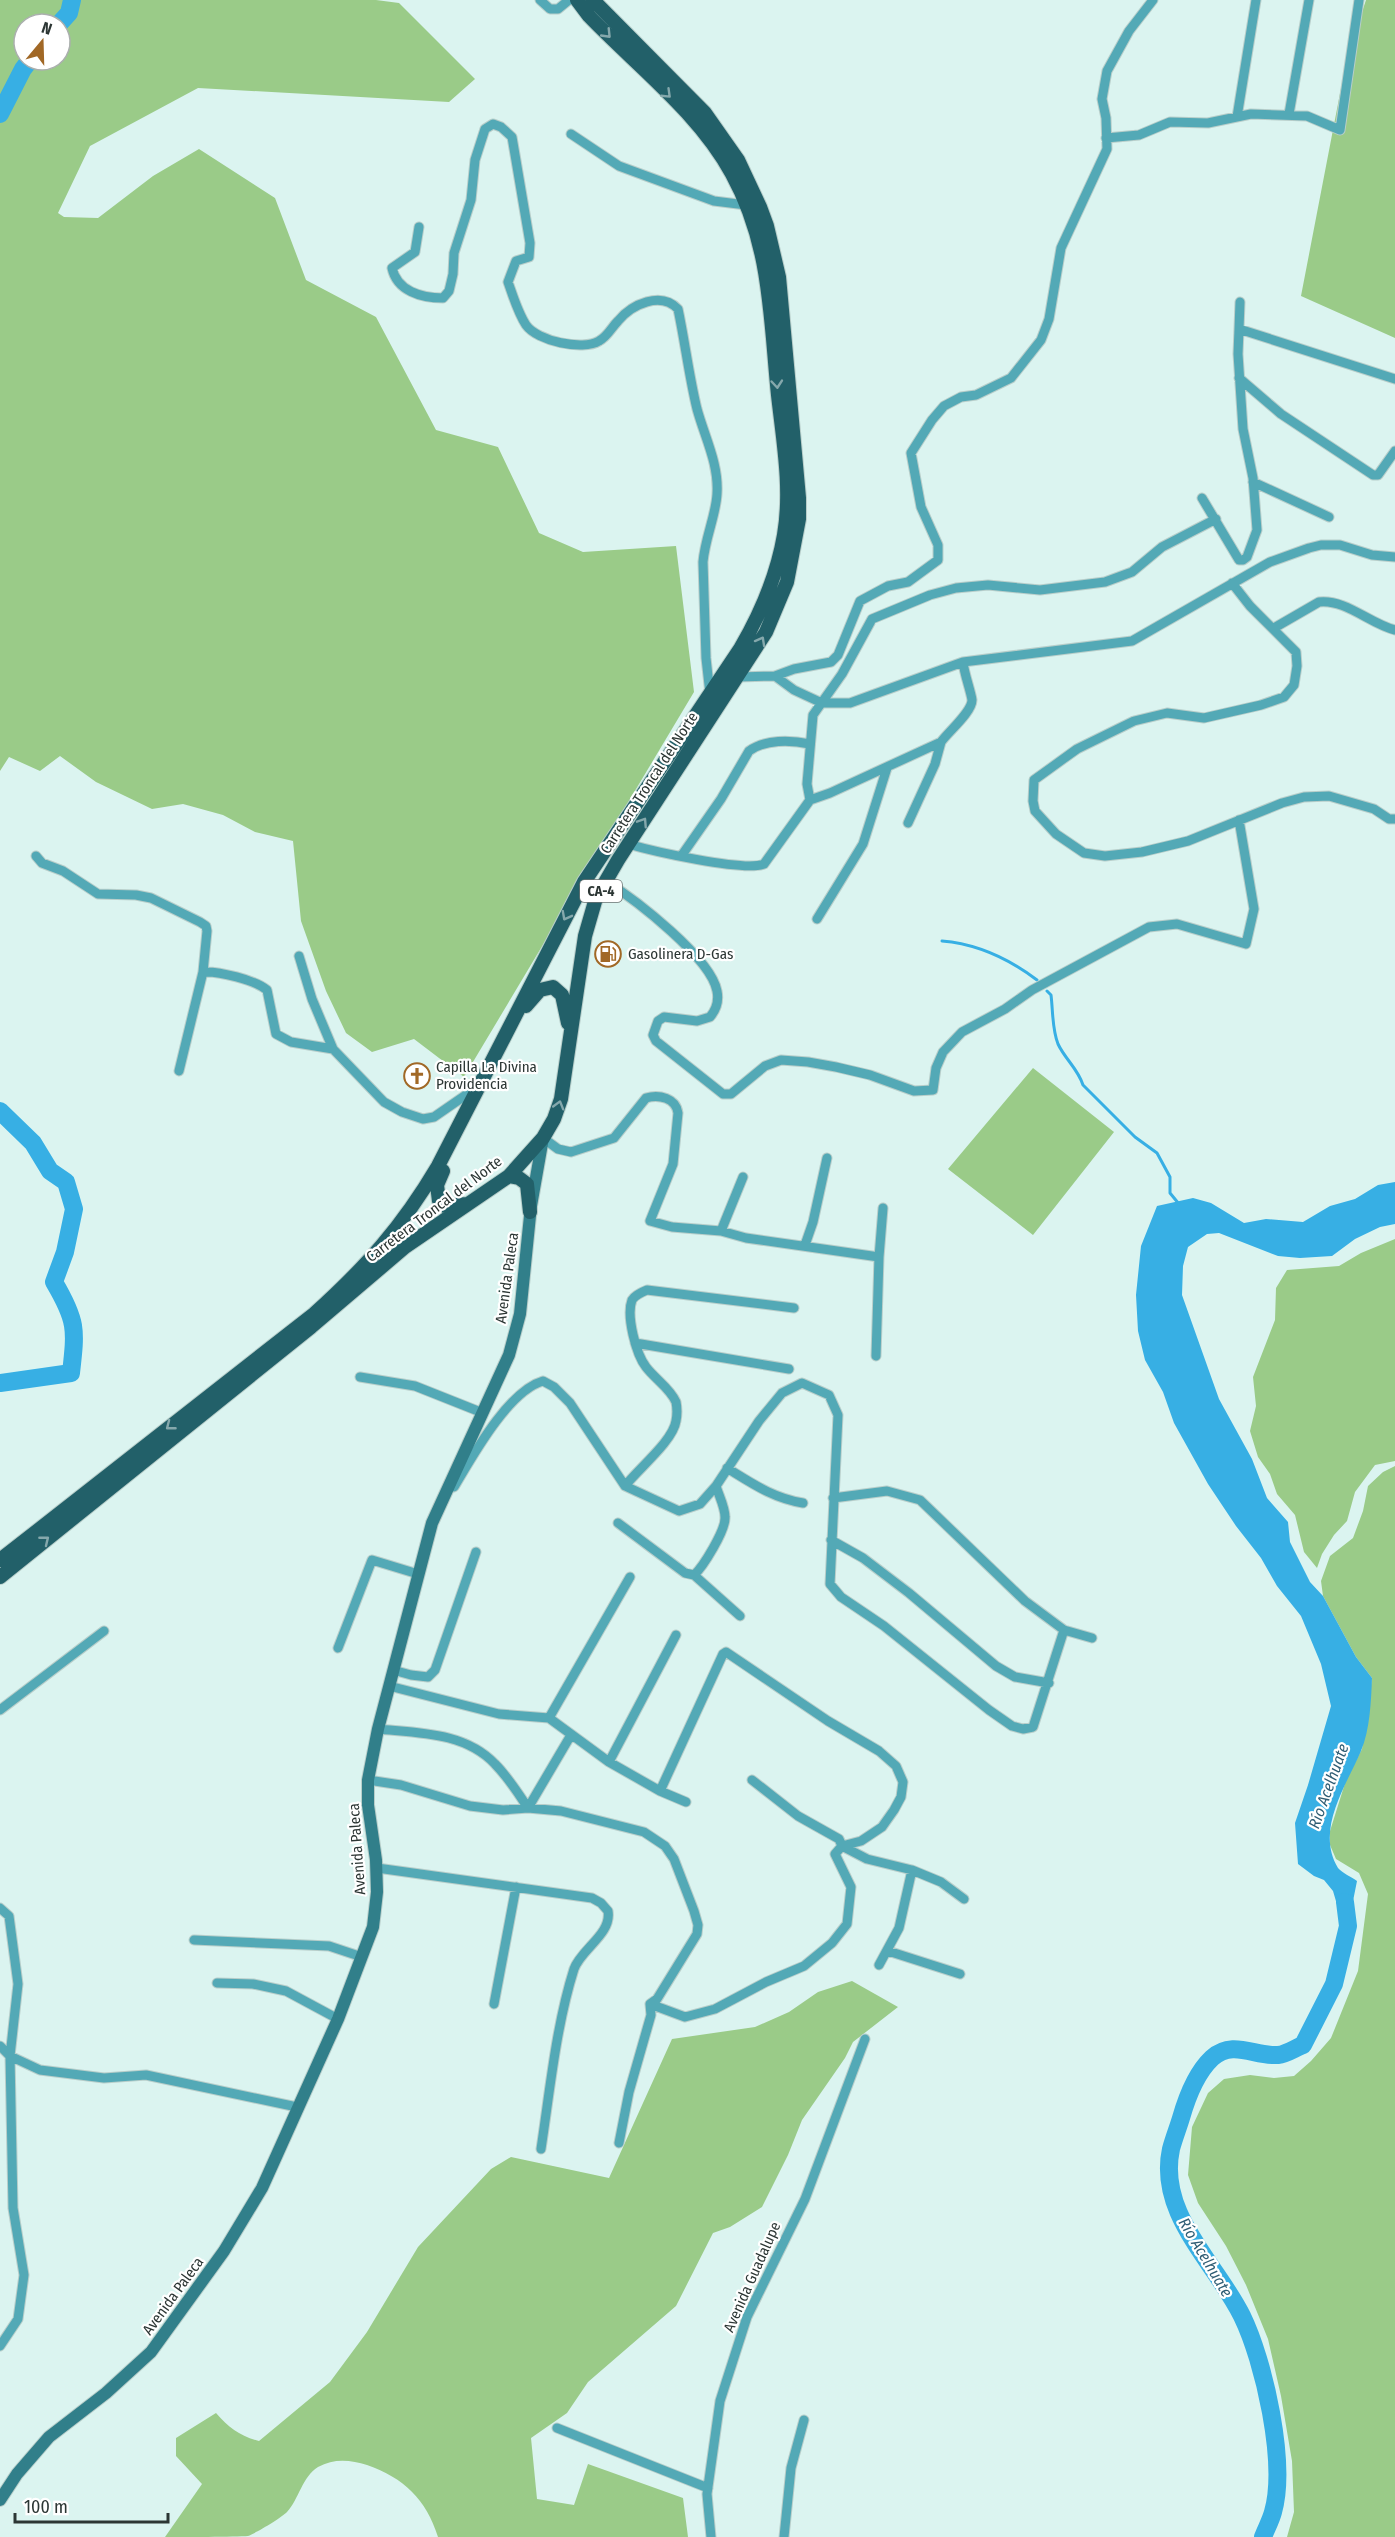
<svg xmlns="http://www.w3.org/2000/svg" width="1395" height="2537" font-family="'Fira Sans Condensed',sans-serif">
<rect width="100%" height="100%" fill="#dbf4f0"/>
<!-- green -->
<path fill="#9acb88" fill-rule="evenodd" d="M0 0H376L399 3 475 79 449 102 198 88 90 146 58 213 64 217 98 218 153 176 199 149 275 198 306 280 376 317 436 430 498 447 539 533 583 552 676 546 694 692 464 1077 414 1039 372 1052 346 1033 326 991 301 921 293 841 255 832 223 815 183 804 152 809 96 782 60 756 40 771 9 757 0 771ZM24 24H60V60H24Z
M1366 0H1395V338L1301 296 1347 57Z
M1033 1068 1114 1132 1033 1235 948 1169Z
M1395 1239V1461L1375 1465 1355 1492 1347 1521 1334 1535 1322 1554 1317 1568 1304 1552 1295 1515 1277 1494 1270 1474 1258 1457 1250 1431 1256 1406 1253 1377 1275 1320 1276 1288 1287 1270 1339 1266 1361 1253Z
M1395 1466V2537H1287L1294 2512 1292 2461 1281 2396 1268 2339 1246 2285 1226 2246 1198 2203 1188 2175 1192 2127 1208 2093 1224 2079 1250 2075 1274 2078 1294 2076 1311 2061 1331 2038 1358 1971 1368 1894 1359 1873 1336 1859 1330 1845V1831L1346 1780 1362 1749 1372 1678 1356 1657 1323 1596 1321 1581 1330 1556 1353 1538 1363 1511 1368 1486 1383 1472Z
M852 1981 898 2007 853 2042 845 2058 802 2120 788 2155 762 2207 730 2227 713 2233 676 2306 588 2382 567 2413 531 2438 537 2499 574 2505 588 2464 683 2498 688 2537H438C426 2499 404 2478 367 2465 351 2460 334 2458 318 2467 302 2477 299 2499 287 2512 281 2518 256 2533 248 2536 236 2537 181 2537 165 2537L202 2484 176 2456V2438L216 2413C229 2428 240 2436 259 2441L330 2382 367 2332 418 2247 491 2169 511 2157 609 2178 672 2039 755 2027 789 2012 818 1992Z"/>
<!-- water -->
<path fill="#37afe4" d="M1395 1182V1224L1380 1227 1355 1239 1332 1256 1300 1258 1278 1256 1219 1233 1207 1234 1188 1247 1183 1266 1182 1295 1219 1399 1252 1459 1267 1498 1288 1522 1290 1542 1310 1582 1323 1596 1356 1657 1372 1678C1371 1702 1370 1729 1361 1751 1346 1786 1315 1830 1338 1868 1342 1873 1352 1877 1357 1881L1348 1926 1338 1908 1333 1891 1324 1880 1314 1876 1298 1864 1295 1823 1308 1785 1331 1706 1321 1664 1301 1616 1277 1586 1261 1558 1236 1526 1208 1484 1174 1423 1163 1392 1145 1360 1138 1331 1136 1295 1141 1246 1157 1206 1193 1198 1211 1203 1244 1223 1266 1219 1303 1222 1330 1206 1355 1199 1378 1185Z"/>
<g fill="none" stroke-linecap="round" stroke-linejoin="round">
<!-- stream -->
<path stroke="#37afe4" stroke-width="3" d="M942 941C978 944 1008 958 1037 980
M1047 991 1051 995C1053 1011 1052 1029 1058 1044 1065 1059 1078 1069 1083 1085L1135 1137 1157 1153 1170 1177V1193L1179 1204"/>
<!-- river -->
<path stroke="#37afe4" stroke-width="18" d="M59 24 69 13 72 0
M0 114 23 69 30 60
M0 1111 33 1143 50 1171 66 1182 74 1209 65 1252 54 1282C77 1321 76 1329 71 1373L0 1383
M1263 2537C1266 2529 1271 2520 1273 2512 1287 2463 1264 2361 1242 2316 1216 2263 1157 2214 1171 2149 1174 2138 1178 2128 1181 2118 1187 2097 1196 2073 1212 2058 1233 2039 1255 2057 1278 2055 1287 2054 1295 2048 1303 2045L1334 1984 1348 1926 1345 1902"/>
<!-- street casing -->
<g stroke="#b8ceca" stroke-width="11">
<path id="street" d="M540 0 550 9H558L569 0
M1289 114 1309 0
M1237 117 1256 0
M571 134 619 166 714 201 746 205
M1106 138 1139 135 1170 122 1208 123 1251 114 1307 116 1340 130 1359 0
M419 227 415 252 392 268C397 291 421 298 443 298L449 291 453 274 454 253 471 200 475 160 485 129 493 124 501 127 512 137 530 243 529 257 516 261 508 282C513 296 518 313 526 325 537 341 583 351 599 341 608 336 611 328 618 321 632 304 661 291 678 309 685 342 689 376 697 409 705 438 719 464 717 494 716 515 705 538 703 562L706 658 710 694
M1239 329 1240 302
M1239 378 1281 414 1373 475H1378L1395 451
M1253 482 1329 517
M1202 498 1239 560H1243L1247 557 1257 530 1253 478 1243 429 1238 354 1239 329 1395 379
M1232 583 1250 606 1296 652 1297 666 1294 685 1284 697 1261 705 1204 718 1167 713 1134 721 1077 749 1034 780 1033 801 1035 811 1056 834 1084 853 1105 856 1142 852 1188 841 1282 803 1304 797 1329 796 1374 809 1389 819H1395
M1274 628 1319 602C1346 599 1370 624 1395 630
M775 676 794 690 822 703H850L963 662 1132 641 1270 562 1309 548 1321 545H1340L1372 555 1395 557
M738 677 775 676 794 669 831 662 838 655 860 601 888 586 908 582 938 560V545L921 507 911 453 932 420 944 406 961 397 976 395 1011 378 1041 340 1049 319 1061 248 1107 149 1106 118 1102 99 1107 71 1129 31 1153 0
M810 800 830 793 941 742C949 731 972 712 972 700 971 692 964 673 963 662
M908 823 935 764 941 742
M628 844C652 851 744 872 764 864L810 800 807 784 813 715 842 674 872 619 930 595 956 588 988 585 1040 590 1105 582 1132 572 1162 547 1216 519
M682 855 721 799 749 751C765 739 791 740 810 744
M36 856 42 863 63 871 98 894 136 895 151 898 200 922 206 926 207 931 203 972
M607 882C636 900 711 958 717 991 719 1001 716 1010 710 1017L697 1021 664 1017 658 1021 653 1035 656 1041 723 1094H731L765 1066 781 1060 808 1062 836 1067 870 1075 914 1091 933 1090 936 1068 943 1052 962 1032 1005 1009 1032 990 1149 927 1177 924 1246 944 1254 909 1239 820
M817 919 863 844 887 768
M299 956 312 999 333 1049 384 1102 402 1112 423 1119 434 1117 476 1088
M179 1071 203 972C219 971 255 980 267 990L276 1034 291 1042 333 1049
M543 1138 558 1149 571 1152 614 1138 646 1098C659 1094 676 1098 678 1113L673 1164 650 1221 672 1227 721 1231 746 1238 879 1257 876 1356
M721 1231 743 1177
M805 1245 813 1222 827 1158
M879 1257 883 1208
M635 1343 789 1369
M360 1377 415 1386 483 1413
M727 1468C753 1484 773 1498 803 1503
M625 1486C638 1469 673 1441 676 1421 677 1416 677 1407 676 1402 670 1388 655 1379 646 1367 636 1354 626 1316 632 1300 635 1295 642 1292 647 1290L794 1308
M454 1487C472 1457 508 1391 543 1381L554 1387 570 1403 625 1486 679 1511 700 1504 716 1486 759 1421 782 1393 802 1383 829 1395 838 1415 830 1584 841 1597 884 1626 989 1710 1012 1726 1023 1729 1033 1727 1064 1630
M833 1498 887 1491 920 1500 1025 1601 1064 1630 1092 1638
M618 1523 685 1573 694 1575C703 1567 726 1530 725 1517 725 1507 719 1496 716 1486
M831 1540 863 1558 909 1593 996 1666 1015 1677 1049 1683
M694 1575 740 1616
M338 1648 372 1560 418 1574
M393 1670 411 1675 428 1677 435 1670 476 1552
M389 1686 499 1714 549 1718 609 1762 660 1791 686 1802
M0 1710 104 1631
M549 1718 630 1577
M378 1729C418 1733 465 1732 495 1764 508 1777 518 1793 528 1808L571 1735
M609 1762 676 1635
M368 1780 401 1785 470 1806 503 1810 528 1808 561 1811 644 1832 665 1846 674 1859 694 1911 698 1925 697 1934 657 1999 650 2004 651 2015 629 2092 619 2143
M752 1780 798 1816 839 1839 842 1846 867 1859 912 1870 941 1882 964 1899
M377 1868 592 1898 601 1903 608 1911C612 1934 581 1949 574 1969 556 2026 550 2090 541 2149
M0 1908 9 1916 18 1984 10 2056 13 2208 24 2275 18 2319 0 2346
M194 1940 329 1946 362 1957
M888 1951 960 1974
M879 1965 899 1928 912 1870
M217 1983 253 1984 286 1991 338 2019
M494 2004 516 1887
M650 2004 685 2017 715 2009 766 1982 804 1966 832 1943 847 1924 851 1887 835 1854 842 1846 861 1841 882 1827 894 1810 901 1797 903 1782 896 1766 879 1751 828 1721 726 1652 723 1654 660 1791
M0 2046 10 2056 40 2070 104 2078 146 2075 297 2107
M557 2428 708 2488
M711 2537 707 2494 720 2401 747 2317 805 2199 865 2039
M784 2537 791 2468 804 2420"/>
</g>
<!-- secondary casing -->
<g stroke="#b8ceca" stroke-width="14">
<path id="secondary" d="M0 2500 17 2474 49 2437 106 2393 151 2352 224 2251 262 2188 338 2019 373 1927 377 1892 376 1860 368 1805V1780L378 1729 432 1523 509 1355 520 1314 531 1206 543 1138"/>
</g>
<!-- primary casing -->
<g stroke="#b8ceca" stroke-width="16">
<path id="primary" d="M526 1006 540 990 553 987 562 995 568 1023
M443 1171 437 1185 439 1201 445 1206 467 1204
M509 1176 519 1178 527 1184 530 1212
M0 1560 314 1314C366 1267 402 1227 438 1166L584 882 740 649C761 613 777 576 784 535 792 489 783 440 778 395 770 316 771 245 732 174 699 113 637 66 589 16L577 0
M0 1577 311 1327 405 1247 509 1176 543 1138 554 1119 561 1099 585 936 596 898 618 860 766 632 787 582 799 519V498L779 277 767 226 760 207 738 160 705 113 593 0"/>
</g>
<!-- street -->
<use href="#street" stroke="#53a9b6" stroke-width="9"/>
<!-- secondary -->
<use href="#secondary" stroke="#317f8a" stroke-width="12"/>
<!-- primary -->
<use href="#primary" stroke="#226069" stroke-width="14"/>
</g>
<!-- one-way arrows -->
<defs><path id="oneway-chevron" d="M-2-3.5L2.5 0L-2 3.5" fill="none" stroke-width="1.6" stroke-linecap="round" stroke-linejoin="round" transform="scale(1.5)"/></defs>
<g stroke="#85a8ac">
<use href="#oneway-chevron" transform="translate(607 34) rotate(46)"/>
<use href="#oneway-chevron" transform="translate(667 94) rotate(44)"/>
<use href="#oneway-chevron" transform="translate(777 384) rotate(85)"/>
<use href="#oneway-chevron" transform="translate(761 641) rotate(-61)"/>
<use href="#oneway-chevron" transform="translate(643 822) rotate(-57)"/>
<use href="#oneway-chevron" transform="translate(566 916) rotate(118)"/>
<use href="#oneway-chevron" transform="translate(559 1105) rotate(-74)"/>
<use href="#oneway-chevron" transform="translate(170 1426) rotate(142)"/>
<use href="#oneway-chevron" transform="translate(45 1540) rotate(-39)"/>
</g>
<!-- icons -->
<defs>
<g id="fuel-ring" transform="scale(1.35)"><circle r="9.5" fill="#fff" stroke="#a16826" stroke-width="1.5"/><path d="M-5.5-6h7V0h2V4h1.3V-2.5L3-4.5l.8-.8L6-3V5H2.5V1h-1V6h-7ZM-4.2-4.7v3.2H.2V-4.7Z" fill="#a16826"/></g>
<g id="church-ring" transform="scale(1.35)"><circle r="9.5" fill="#fff" stroke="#a16826" stroke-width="1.5"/><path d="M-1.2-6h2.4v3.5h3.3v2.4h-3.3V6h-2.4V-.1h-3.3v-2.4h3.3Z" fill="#a16826"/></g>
</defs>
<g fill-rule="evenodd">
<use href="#fuel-ring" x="608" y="954"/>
<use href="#church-ring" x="417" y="1076"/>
</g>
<g text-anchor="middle" stroke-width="4.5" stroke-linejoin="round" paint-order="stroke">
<!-- shield labels -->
<rect fill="#fff" stroke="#6b7271" stroke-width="1.5" x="580" y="880" width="42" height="22" rx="4.5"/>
<g font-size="14" font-weight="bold" fill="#2c3634">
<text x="601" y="896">CA-4</text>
</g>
<!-- street labels -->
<g font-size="15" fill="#2c3634" stroke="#fff">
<text transform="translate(649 783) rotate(-57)" y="5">Carretera Troncal del Norte</text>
<text transform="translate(434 1209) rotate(-37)" y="5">Carretera Troncal del Norte</text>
<text transform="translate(507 1278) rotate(-82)" y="5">Avenida Paleca</text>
<text transform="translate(357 1849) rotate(-94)" y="5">Avenida Paleca</text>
<text transform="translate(752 2277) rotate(-66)" y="5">Avenida Guadalupe</text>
<text transform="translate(173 2296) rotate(-54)" y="5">Avenida Paleca</text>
</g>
<!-- poi labels -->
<g font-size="15" fill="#2c3634" stroke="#fff" text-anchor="start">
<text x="628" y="959">Gasolinera D-Gas</text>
<text x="436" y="1072">Capilla La Divina<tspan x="436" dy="17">Providencia</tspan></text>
</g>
<!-- water labels -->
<g font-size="16" font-style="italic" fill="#2f5d74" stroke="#fff">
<text transform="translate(1328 1786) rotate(-70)" y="6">Río Acelhuate</text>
<text transform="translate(1206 2257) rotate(59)" y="6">Río Acelhuate</text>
</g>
</g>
<!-- north arrow -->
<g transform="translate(42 42) rotate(19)"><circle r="28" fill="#ffffff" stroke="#abafae" stroke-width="1.5"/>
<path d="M0-4.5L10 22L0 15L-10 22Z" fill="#a16826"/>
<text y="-9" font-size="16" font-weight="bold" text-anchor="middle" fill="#2c3634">N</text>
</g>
<!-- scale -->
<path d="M15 2513v9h153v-9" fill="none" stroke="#2c3634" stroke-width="3"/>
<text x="24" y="2513" font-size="18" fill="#2c3634" stroke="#ffffff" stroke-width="4.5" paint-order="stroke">100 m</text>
</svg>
